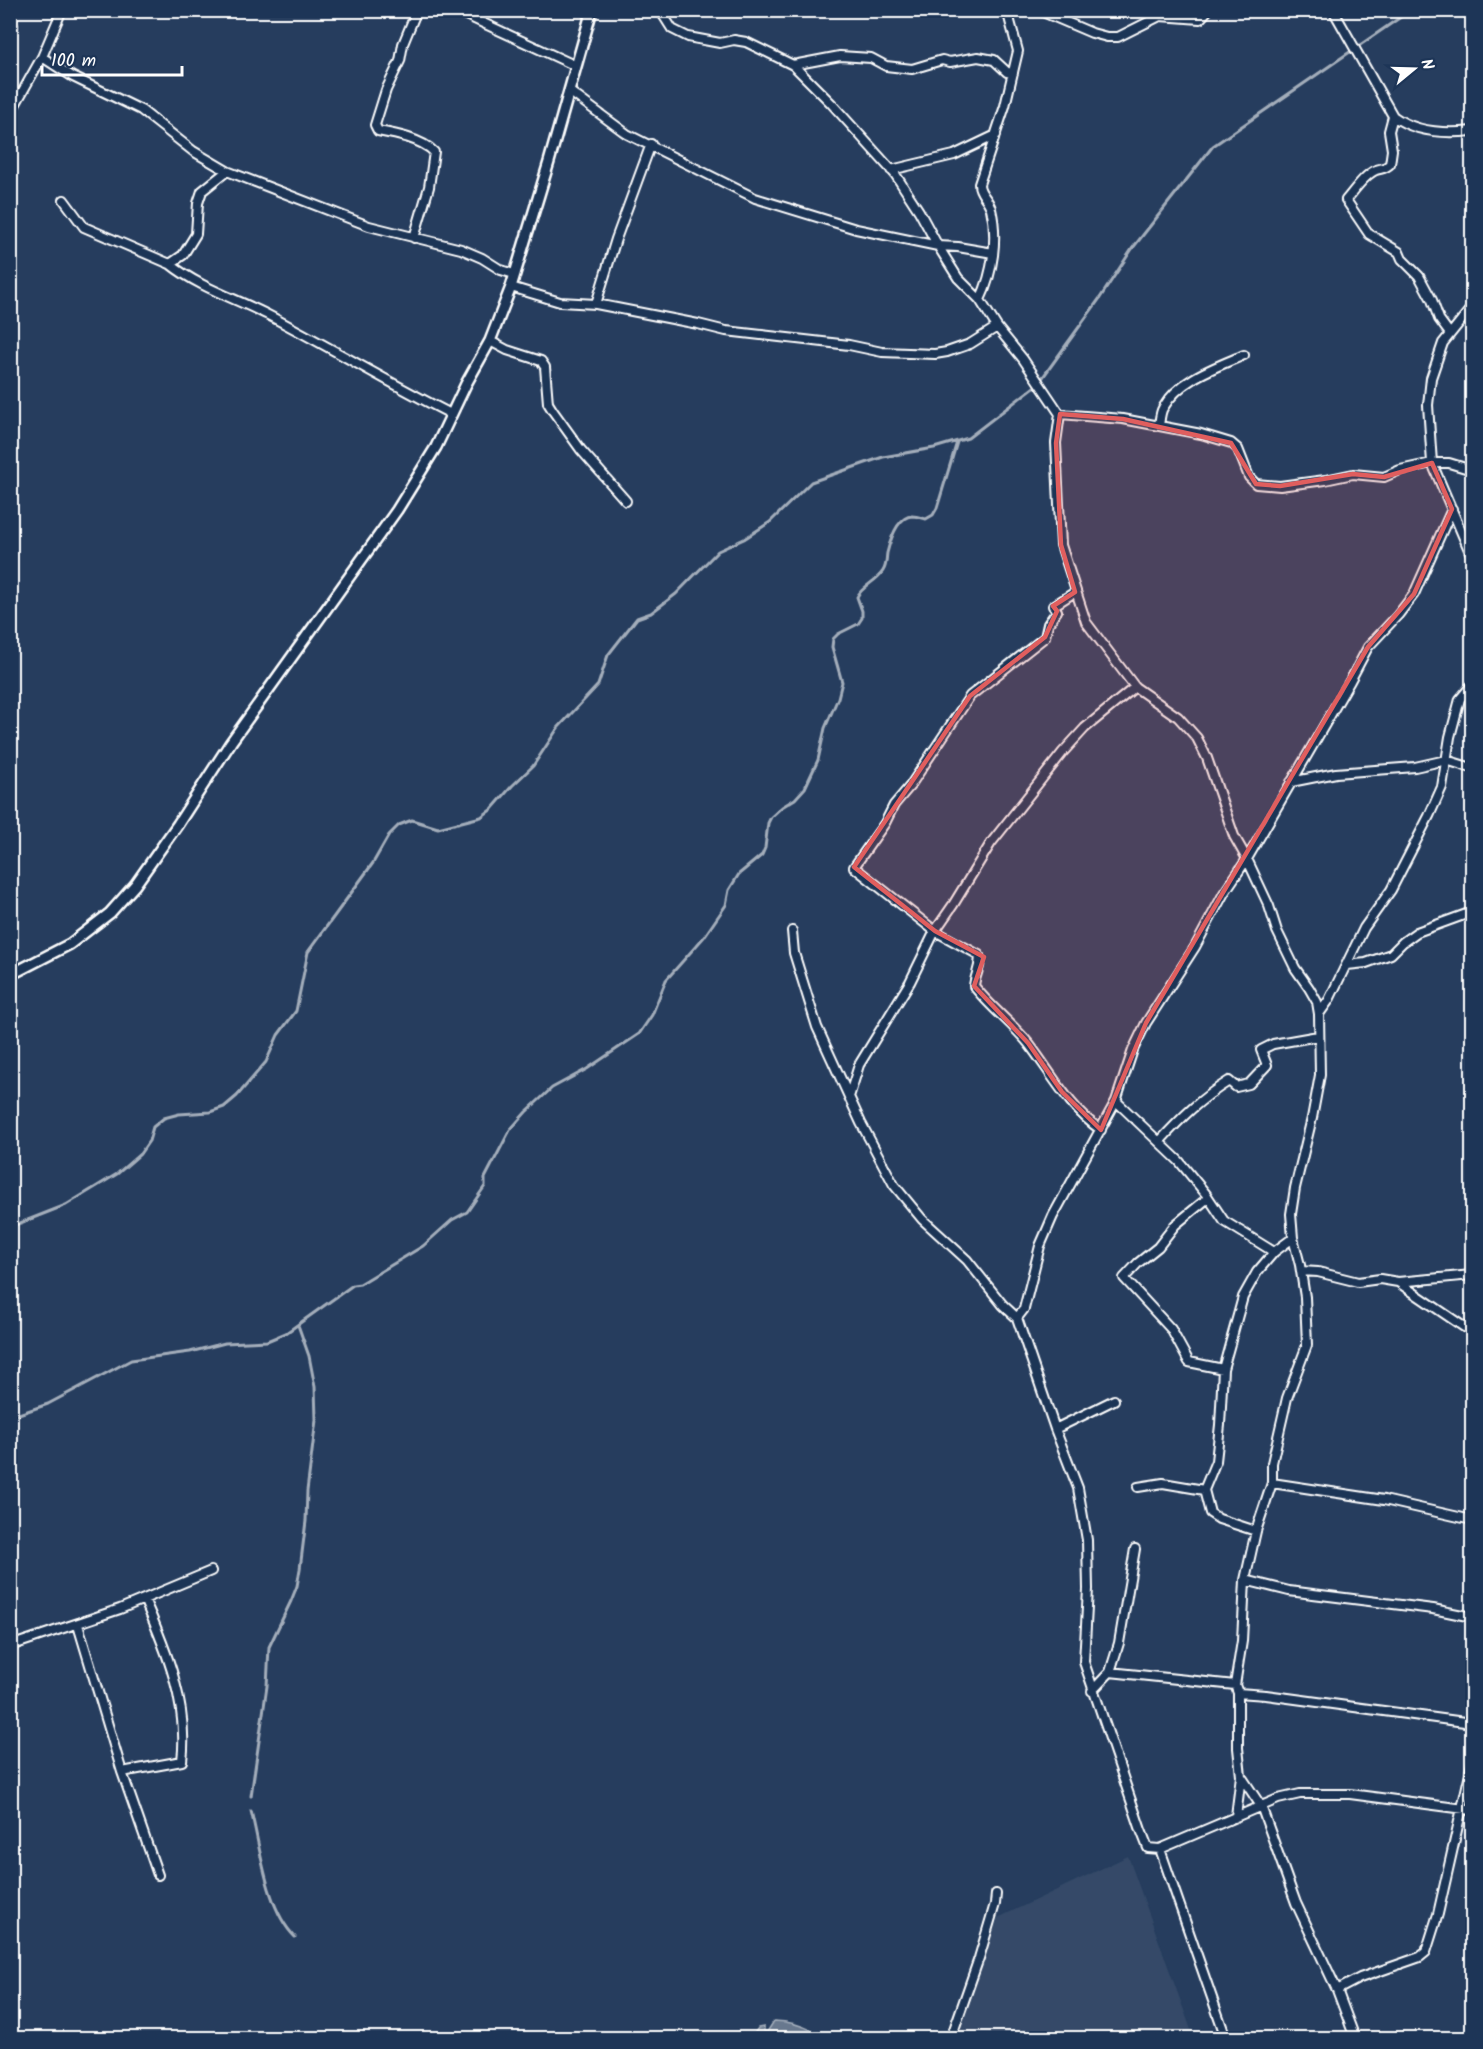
<svg xmlns="http://www.w3.org/2000/svg" width="1483" height="2049" font-family="Kalam,sans-serif">
<rect width="100%" height="100%" fill="#263d5e"/>
<filter id="ink" filterUnits="userSpaceOnUse"><feTurbulence type="fractalNoise" baseFrequency=".0167" numOctaves="2"/><feDisplacementMap in="SourceGraphic" scale="12" xChannelSelector="R" yChannelSelector="G"/><feConvolveMatrix kernelMatrix="1 2 1 2 8 2 1 2 1" color-interpolation-filters="sRGB"/></filter>
<g filter="url(#ink)">
<!-- built -->
<path fill="#344a68" d="M1128 1856 1194 2038H949L998 1918Z"/>
<!-- water -->
<path fill="#67788e" stroke="#a4aebb" stroke-width="1.5" d="M774 2021C788 2021 802 2025 815 2032L816 2038H751L758 2028 764 2027V2031L767 2032Z"/>
<g fill="none" stroke-linecap="round" stroke-linejoin="round">
<!-- stream -->
<path stroke="#a4aebb" stroke-width="3" d="M10 1227 66 1205 117 1174 140 1154 149 1141 153 1127 164 1118 179 1114 210 1112 224 1107 237 1096 266 1062 278 1035 296 1011 308 952 373 863 389 835 399 825 412 820 438 828 481 817 492 809 512 786 533 766 558 728 598 685 608 655 637 618 651 613 676 594 718 551 744 539 770 522 811 482 883 457 934 448 968 438 1038 384 1100 298 1132 249 1213 146 1411 10
M10 1417 48 1404 131 1360 190 1352 225 1343 267 1341 286 1333 353 1285 360 1284 423 1246 452 1220 467 1212 485 1186V1178L510 1130 526 1112 552 1088 587 1069 639 1034 652 1015 666 980 704 937 726 905 729 890 739 874 762 855 765 848 768 823 771 817 782 807 795 799 805 788 818 760 825 728 838 698 842 682 832 647 833 639 838 634 858 624 862 618V611L857 597C862 586 876 582 883 571 887 565 886 559 887 553 890 541 897 517 912 516 917 516 922 518 926 519L933 515 937 508 957 442
M251 1796 267 1686 269 1647 291 1601 297 1586 300 1569 306 1521 307 1491 316 1420 315 1387 309 1356 298 1325
M251 1811C261 1850 266 1908 295 1937"/>
<!-- minor casing -->
<g stroke="#fff" stroke-width="12">
<path id="minor" d="M455 10 576 66
M660 10 672 29 688 37 720 43 734 40 746 42 793 65 831 103 895 174 919 211 938 246 958 247 993 253
M1038 10 1092 33 1107 37H1118L1160 16 1200 19 1208 10
M1333 10 1393 116C1416 133 1445 134 1472 131
M10 31 13 26
M42 57 73 77 141 110 193 151 227 171 369 226 461 249 482 258 501 270 514 274
M793 65 840 56 871 58 886 66 912 69 942 60 950 62 978 57 994 60 1007 72 1013 73
M569 91 627 134 755 198 856 229 938 246 958 278 980 300 997 327 1023 359 1060 414 1123 419 1201 434 1231 443 1238 449 1249 477 1256 484 1280 486 1325 480 1353 474 1384 477 1400 470 1432 463H1449L1472 470
M10 114 42 57 62 10
M1393 116 1389 131 1392 150 1390 164C1385 169 1382 168 1376 170 1364 175 1354 191 1346 200L1369 234 1399 252 1402 259 1419 276 1432 300 1439 319 1450 334
M891 170 954 155 996 135
M64 200 84 227 170 264 183 255 196 234 198 203 202 191 227 171
M414 238 429 187 434 152C422 139 395 134 378 131L375 125 386 90 400 61 403 44 417 10
M170 264C200 288 235 298 268 315 330 347 389 383 451 414
M511 287 560 302 596 304 698 324 726 331 849 345 882 352 935 354 947 352 970 344 997 327
M980 300C993 273 998 238 991 209 989 199 979 194 979 184L1005 106 1018 51 1007 10
M596 304 616 239 651 144
M1472 307 1443 343 1431 378 1428 405 1432 463 1472 557
M490 341 507 350 541 361 545 367 548 403 553 411 581 450 626 501
M1060 414 1056 443 1061 545 1086 622 1135 687 1178 717 1197 738 1207 758 1234 836 1247 859 1269 906 1277 931 1295 968 1309 988 1317 1002 1319 1014
M1159 426C1160 420 1160 413 1163 408 1179 379 1216 367 1244 355
M1075 592 1053 606 1057 611 1048 624 1045 637 970 696 910 786 894 805 885 823 854 867 935 931 979 955C982 966 975 974 974 986 990 1007 1012 1023 1029 1044 1052 1074 1069 1108 1101 1130
M1291 782 1336 773 1415 767 1446 760 1472 768
M792 931 794 953 817 1027 861 1123 894 1185 922 1219 967 1260 1003 1305 1017 1318 1055 1429 1078 1488 1087 1540 1088 1589 1084 1662 1141 1830 1148 1848 1160 1849 1226 2038
M1347 965 1366 963 1391 954 1403 942 1417 932 1472 912
M849 1097 859 1065 910 982 935 931 953 905 991 843 1063 752 1085 728 1135 687
M1116 1101 1179 1161 1206 1194 1224 1221 1274 1252
M1159 1142C1182 1117 1200 1099 1229 1081L1236 1087 1249 1084 1267 1065 1261 1050 1273 1044 1318 1036
M1208 1198 1175 1225 1158 1247 1138 1263 1124 1278 1171 1329 1189 1362 1223 1369
M1301 1271 1318 1272 1358 1282 1380 1279 1398 1282 1464 1327 1472 1330
M1398 1282 1472 1275
M1017 1318 1024 1309 1040 1246 1053 1216 1116 1101 1133 1050 1146 1023 1195 947 1224 893 1247 859 1350 681 1368 647 1398 615 1414 594 1452 509
M1055 1429 1114 1400
M1272 1483 1384 1500 1472 1520
M1138 1487 1163 1483 1204 1490
M1256 1531 1219 1519 1210 1513 1204 1490 1216 1461 1220 1425 1223 1369 1243 1297 1257 1272 1274 1252 1293 1238
M1245 1580 1289 1591 1433 1609 1472 1617
M78 1625 122 1772 158 1875
M10 1646 120 1609 211 1571
M1110 1672 1235 1685
M1092 1691 1110 1672 1119 1643 1135 1549
M1238 1693 1266 1695 1472 1723
M122 1772 182 1761C189 1705 166 1649 144 1599
M1236 1816 1241 1776
M1160 1849 1278 1799 1300 1794H1350L1472 1810
M1337 1990 1360 1978 1420 1957 1426 1952 1438 1914 1472 1764
M951 2038 979 1958 995 1904 996 1894
M1355 2038 1337 1990 1296 1903 1261 1806 1241 1776 1238 1748V1693L1235 1685 1242 1641 1245 1580 1256 1531 1272 1483V1463L1287 1398 1307 1345 1305 1297 1300 1265 1293 1238 1291 1214 1295 1188 1312 1118 1320 1075 1319 1014 1329 1000 1364 928 1391 890 1429 816 1442 787 1450 737 1460 699 1472 685"/>
</g>
<!-- tertiary casing -->
<g stroke="#fff" stroke-width="14">
<path id="tertiary" d="M10 975 70 944 110 913 135 885 178 824 231 742 397 510 436 447 466 384 490 341 511 287 549 162 592 10"/>
</g>
<!-- minor -->
<use href="#minor" stroke="#1d3557" stroke-width="8"/>
<!-- tertiary -->
<use href="#tertiary" stroke="#1d3557" stroke-width="9"/>
</g>
</g>
<!-- marked area -->
<path fill="#e05e5e" fill-opacity="0.2" stroke="#e05e5e" stroke-width="4.5" stroke-linejoin="round" d="M1060 414 1123 419 1231 443 1256 484 1280 486 1353 474 1384 477 1432 463 1452 509 1414 594 1368 647 1146 1023 1101 1130 1062 1092 1028 1043 974 986 984 957 935 931 854 867 970 696 1045 637 1057 611 1053 606 1075 592 1061 545 1056 443Z"/>
<!-- margin -->
<rect width="1483" height="2049" fill="none" stroke="#1d3557" stroke-width="36"/>
<rect x="18" y="18" width="1447" height="2013" fill="none" stroke="#fff" stroke-width="2" filter="url(#ink)"/>
<!-- north arrow -->
<g transform="translate(1414 69) rotate(71)" stroke="#1d3557" stroke-width="4.5" paint-order="stroke">
<path d="M0-4.5L10 22L0 15L-10 22Z" fill="#ffffff"/>
<text y="-9" font-size="16" font-weight="bold" text-anchor="middle" fill="#ffffff">N</text>
</g>
<!-- scale -->
<path d="M42 66v9h140v-9" fill="none" stroke="#ffffff" stroke-width="3"/>
<text x="51" y="66" font-size="18" fill="#ffffff" stroke="#1d3557" stroke-width="4.5" paint-order="stroke">100 m</text>
</svg>
